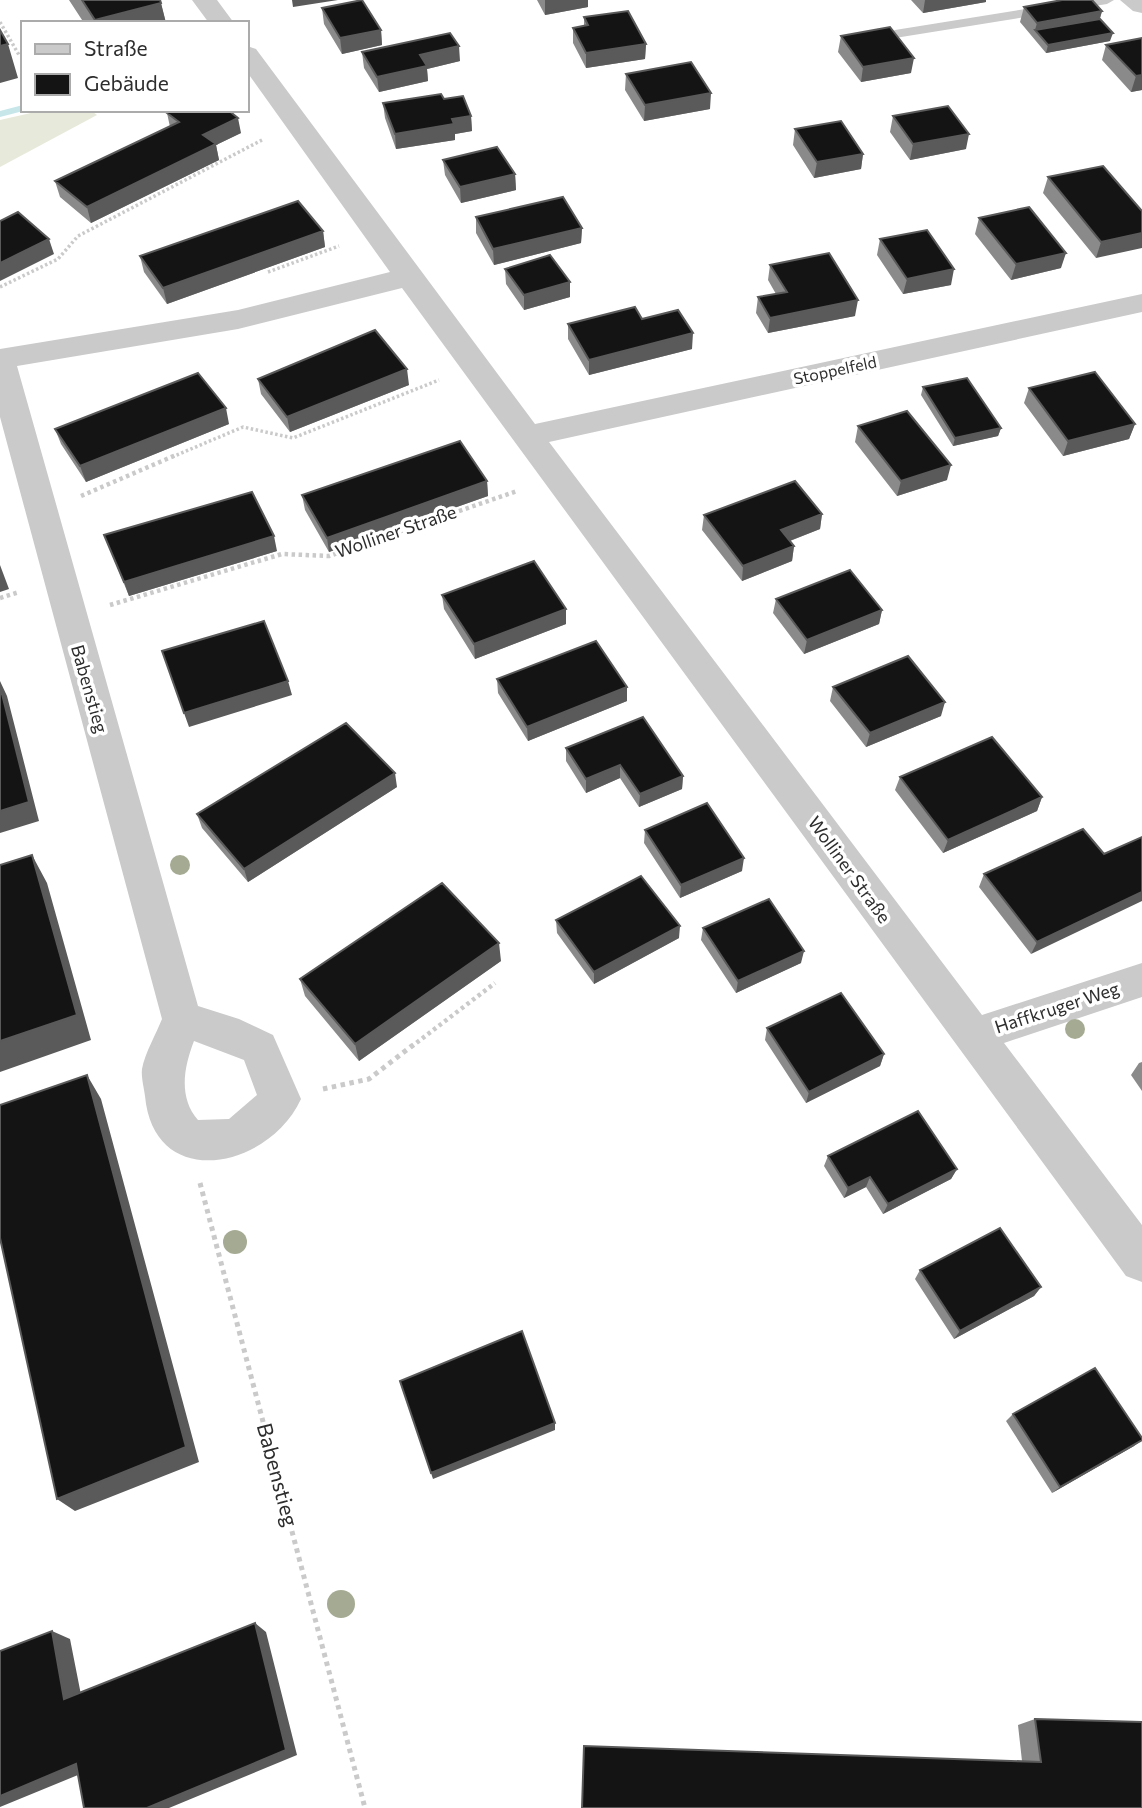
<svg xmlns="http://www.w3.org/2000/svg" width="1142" height="1808" font-family="Commissioner,sans-serif">
<rect width="100%" height="100%" fill="#fff"/>
<!-- green -->
<path fill="#e7eada" d="M44 110H90L97 115 0 167V120Z"/>
<g fill="none" stroke-linecap="round" stroke-linejoin="round">
<!-- stream -->
<path fill="#c6e6ea" fill-rule="evenodd" d="M23 105V110H27L0 117V111Z"/>
<!-- path-far2 -->
<path stroke="#cacaca" stroke-width="3.5" stroke-dasharray="2.5 2.5" stroke-linecap="butt" d="M0 22 19 55
M268 272 339 246
M0 287 58 259 78 236 262 140
M172 457 243 427 293 438 439 380"/>
<!-- path-far1 -->
<path stroke="#cacaca" stroke-width="4.5" stroke-dasharray="3.5 3.5" stroke-linecap="butt" d="M81 496 176 455
M0 598 19 592
M110 605 282 554 329 556 517 491
M411 1047 495 983"/>
<!-- path -->
<path stroke="#cacaca" stroke-width="5" stroke-dasharray="4.5 4.5" stroke-linecap="butt" d="M323 1089 369 1079 413 1045
M200 1183 365 1808"/>
<!-- service -->
<path fill="#cacaca" fill-rule="evenodd" d="M1082 0H1114L1107 4 895 38 888 34 895 30Z"/>
<!-- minor -->
<path fill="#cacaca" fill-rule="evenodd" d="M192 0H217L234 23H209Z
M1120 0H1142V13L1133 11Z
M247 46 256 49 535 424 1142 294V312L549 442 982 1015 1142 963V997L1004 1043 1142 1225V1282L1126 1276 402 288 238 329 17 366 198 1006 239 1019 273 1035 301 1099C269 1169 154 1193 145 1096 144 1088 141 1077 142 1069 145 1053 156 1034 162 1019L0 417V349L238 310 390 272 247 72ZM194 1041 244 1060 257 1095 229 1119 198 1120C178 1097 184 1067 194 1041Z"/>
</g>
<!-- trees -->
<g fill="#a5ab93">
<circle cx="180" cy="865" r="10"/>
<circle cx="1075" cy="1029" r="10"/>
<circle cx="235" cy="1242" r="12"/>
<circle cx="341" cy="1604" r="14"/>
</g>
<!-- wall -->
<path fill="#8a8a8a" d="M69 0H160L166 23H84Z
M537 0H588V7L545 15Z
M911 0H986V2L923 13Z
M1024 7 1102 11 1100 19 1110 41 1046 53 1020 22Z
M322 8 381 30 382 45 342 54 324 24Z
M584 17 646 44 645 59 586 68 573 43V28L584 26Z
M841 36 911 73 861 82 838 52Z
M1142 38V90L1131 92 1102 60 1106 45Z
M362 52 460 61 427 69 428 81 379 92 364 68Z
M626 74 710 109 644 121 625 90Z
M444 99 471 116 472 131 455 134V140L396 149 385 118 383 103Z
M167 113 241 133 216 145 219 160 91 223 60 197 55 181 170 127Z
M893 116 966 149 910 160 890 132Z
M795 129 863 154 861 169 814 178 793 145Z
M443 160 515 174 516 190 461 203 445 175Z
M1048 177 1142 211 1096 258 1043 193Z
M476 217 582 228 581 243 494 265 476 233Z
M979 218 1061 268 1011 280 975 234Z
M323 231 325 247 167 304 144 272 140 256Z
M880 239 951 285 903 294 877 255Z
M770 265 855 316 768 333 756 313 758 297 776 294 768 280Z
M505 269 570 297 524 310 506 284Z
M642 319 692 349 589 375 568 339V324Z
M258 379 409 385 290 432 261 394Z
M923 387 1001 428 998 436 953 446 921 395Z
M1029 388 1135 424 1129 439 1063 456 1024 403Z
M229 424 86 482 61 444 55 429Z
M858 426 947 480 897 496 855 442Z
M487 481 488 496 329 552 305 510 302 495Z
M822 514 820 529 790 541 794 546 792 561 742 581 702 530 704 515Z
M104 535 277 551 129 596Z
M442 595 566 624 475 659 444 609Z
M776 599 882 610 879 624 804 654 773 613Z
M497 679 627 687V701L528 741 498 693Z
M833 687 941 716 866 747 830 701Z
M566 748 683 776 682 789 639 807 620 778 586 793 566 761Z
M900 777 1042 797 1037 811 943 853 895 790Z
M397 787 248 882 202 828 197 814Z
M645 830 742 871 680 898 644 843Z
M1104 854 1031 954 979 887 984 874Z
M556 920 679 938 594 984 557 933Z
M703 928 801 963 736 993 701 940Z
M501 961 359 1061 305 996 300 979Z
M767 1028 884 1054 880 1066 806 1103 765 1040Z
M1142 1062V1091L1131 1075 1139 1063Z
M828 1156 957 1169 951 1179 883 1214 866 1187 844 1198 824 1166Z
M920 1270 1041 1287 1034 1296 954 1339 915 1279Z
M1013 1414 1134 1446 1052 1493 1006 1421Z
M1035 1719 1142 1808 1022 1761 1018 1725Z"/>
<!-- shaded-wall -->
<path fill="#5a5a5a" d="M292 0H338L293 7Z
M545 0H588V7L545 15Z
M925 0H986V2L923 13Z
M161 3 166 23H96L95 20Z
M1102 11 1097 27 1035 30 1037 23Z
M381 30 382 45 342 54 340 38Z
M1113 33 1110 41 1046 53 1048 45Z
M8 44 18 78 0 83V46Z
M646 44 645 59 586 68V53Z
M459 46 460 61 427 69 428 81 379 92 377 77 420 55Z
M914 58 911 73 861 82 863 67Z
M1142 75V90L1131 92 1136 76Z
M711 93 710 109 644 121 645 105Z
M471 116 472 131 455 134V140L396 149 395 134 452 119Z
M238 118 241 133 216 145 219 160 91 223 87 207 203 135Z
M969 134 966 149 910 160 913 144Z
M863 154 861 169 814 178 817 162Z
M515 174 516 190 461 203 460 187Z
M582 228 581 243 494 265 493 249Z
M323 231 325 247 167 304 163 288Z
M1142 233V248L1096 258 1101 242Z
M49 239 54 254 0 281V263Z
M1066 253 1061 268 1011 280 1016 264Z
M954 269 951 285 903 294 907 279Z
M570 282V297L524 310V295Z
M858 300 855 316 768 333 770 318Z
M693 333 692 349 589 375V360Z
M407 369 409 385 290 432 287 417Z
M226 408 229 424 86 482 80 466Z
M1135 424 1129 439 1063 456 1068 441Z
M1001 428 998 436 953 446 955 438Z
M951 465 947 480 897 496 901 481Z
M487 481 488 496 329 552 327 538Z
M822 514 820 529 779 545 781 530Z
M274 536 277 551 129 596 124 582Z
M794 546 792 561 742 581 743 566Z
M0 565 9 589 0 592Z
M566 609V624L475 659 474 644Z
M882 610 879 624 804 654 807 640Z
M0 681 7 696 39 821 0 833Z
M288 681 292 695 189 727 184 713Z
M627 687V701L528 741 527 727Z
M945 702 941 716 866 747 870 733Z
M620 765V778L586 793V779Z
M395 773 397 787 248 882 244 869Z
M683 776 682 789 639 807 640 794Z
M1042 797 1037 811 943 853 948 840Z
M32 855 47 883 91 1040 0 1072V1041Z
M744 858 742 871 680 898 681 885Z
M1142 892V901L1031 954 1037 942Z
M680 926 679 938 594 984V972Z
M499 943 501 961 359 1061 355 1044Z
M804 951 801 963 736 993 738 981Z
M884 1054 880 1066 806 1103 809 1092Z
M87 1075 101 1099 199 1462 75 1511 57 1499Z
M957 1169 951 1179 883 1214 888 1204Z
M870 1177 866 1187 844 1198 848 1188Z
M1041 1287 1034 1296 954 1339 960 1331Z
M555 1423V1430L433 1479 431 1473Z
M1142 1440 1134 1446 1052 1493 1060 1487Z
M255 1623 266 1632 297 1755 169 1808H147Z
M52 1631 70 1639 83 1705 64 1699Z
M76 1764 95 1768 0 1807V1796Z"/>
<!-- building -->
<path fill="#141414" stroke="#5a5a5a" stroke-width="2" d="M82 0H160L161 3 95 20Z
M362 0 381 30 340 38 322 8Z
M1062 0H1092L1102 11 1037 23 1024 7Z
M628 11 646 44 586 53 573 28 588 25 584 17Z
M1100 19 1113 33 1048 45 1035 30Z
M890 27 914 58 863 67 841 36Z
M0 30 8 44 0 46Z
M450 33 459 46 420 55 427 66 377 77 362 52Z
M1142 38V75L1136 76 1106 45Z
M691 62 711 93 645 105 626 74Z
M441 94 444 99 463 96 471 116 452 119 454 124 395 134 383 103Z
M948 106 969 134 913 144 893 116Z
M173 110H228L238 118 203 135 216 144 87 207 55 181 179 122 167 113Z
M841 121 863 154 817 162 795 129Z
M497 147 515 174 460 187 443 160Z
M1103 166 1142 211V233L1101 242 1048 177Z
M563 197 582 228 493 249 476 217Z
M298 201 323 231 163 288 140 256Z
M1029 207 1066 253 1016 264 979 218Z
M18 212 49 239 0 263V221Z
M927 230 954 269 907 279 880 239Z
M829 253 858 300 770 318 758 297 787 292 770 265Z
M550 255 570 282 524 295 505 269Z
M635 307 642 319 678 310 693 333 589 360 568 324Z
M375 330 407 369 287 417 258 379Z
M1095 372 1135 424 1068 441 1029 388Z
M198 373 226 408 80 466 55 429Z
M967 378 1001 428 955 438 923 387Z
M907 411 951 465 901 481 858 426Z
M460 441 487 481 327 538 302 495Z
M795 481 822 514 781 530 794 546 743 566 704 515Z
M252 492 274 536 124 582 104 535Z
M534 561 566 609 474 644 442 595Z
M850 570 882 610 807 640 776 599Z
M264 621 288 681 184 713 162 651Z
M596 641 627 687 527 727 497 679Z
M908 656 945 702 870 733 833 687Z
M0 686 29 802 0 811Z
M643 717 683 776 640 794 620 765 586 779 566 748Z
M346 723 395 773 244 869 197 814Z
M992 737 1042 797 948 840 900 777Z
M707 803 744 858 681 885 645 830Z
M1083 829 1104 854 1142 837V892L1037 942 984 874Z
M32 855 77 1015 0 1041V865Z
M641 876 680 926 594 972 556 920Z
M442 883 499 943 355 1044 300 979Z
M769 899 804 951 738 981 703 928Z
M841 993 884 1054 809 1092 767 1028Z
M87 1075 186 1447 57 1499 0 1238V1105Z
M918 1111 957 1169 888 1204 870 1177 848 1188 828 1156Z
M1000 1228 1041 1287 960 1331 920 1270Z
M522 1331 555 1423 431 1473 400 1381Z
M1095 1368 1142 1438V1440L1060 1487 1013 1414Z
M255 1623 286 1750 147 1808H84L76 1764 0 1796V1651L52 1631 64 1699Z
M1035 1719 1142 1722V1808H582L584 1746 1041 1762Z"/>
<g text-anchor="middle" stroke-width="7" stroke-linejoin="round" paint-order="stroke">
<!-- far-street labels -->
<g font-size="16" fill="#2d2d2d" stroke="#fff">
<text transform="translate(835 370) rotate(-12)" y="6">Stoppelfeld</text>
</g>
<!-- street labels -->
<g font-size="18" fill="#2d2d2d" stroke="#fff">
<text transform="translate(396 532) rotate(-19)" y="6">Wolliner Straße</text>
<text transform="translate(89 689) rotate(74)" y="6">Babenstieg</text>
<text transform="translate(849 870) rotate(54)" y="6">Wolliner Straße</text>
<text transform="translate(1057 1008) rotate(-18)" y="6">Haffkruger Weg</text>
</g>
<!-- near-street labels -->
<g font-size="21" fill="#2d2d2d" stroke="#fff">
<text transform="translate(277 1475) rotate(75)" y="7">Babenstieg</text>
</g>
</g>
<!-- legend -->
<rect x="21" y="21" width="228" height="91" fill="#ffffff" stroke="#ababab" stroke-width="2"/>
<rect x="35" y="44" width="35" height="10" fill="#cacaca" stroke="#ababab" stroke-width="2"/>
<text x="84" y="56" font-size="21" fill="#2d2d2d">Straße</text>
<rect x="35" y="74" width="35" height="21" fill="#141414" stroke="#ababab" stroke-width="2"/>
<text x="84" y="91" font-size="21" fill="#2d2d2d">Gebäude</text>
</svg>
